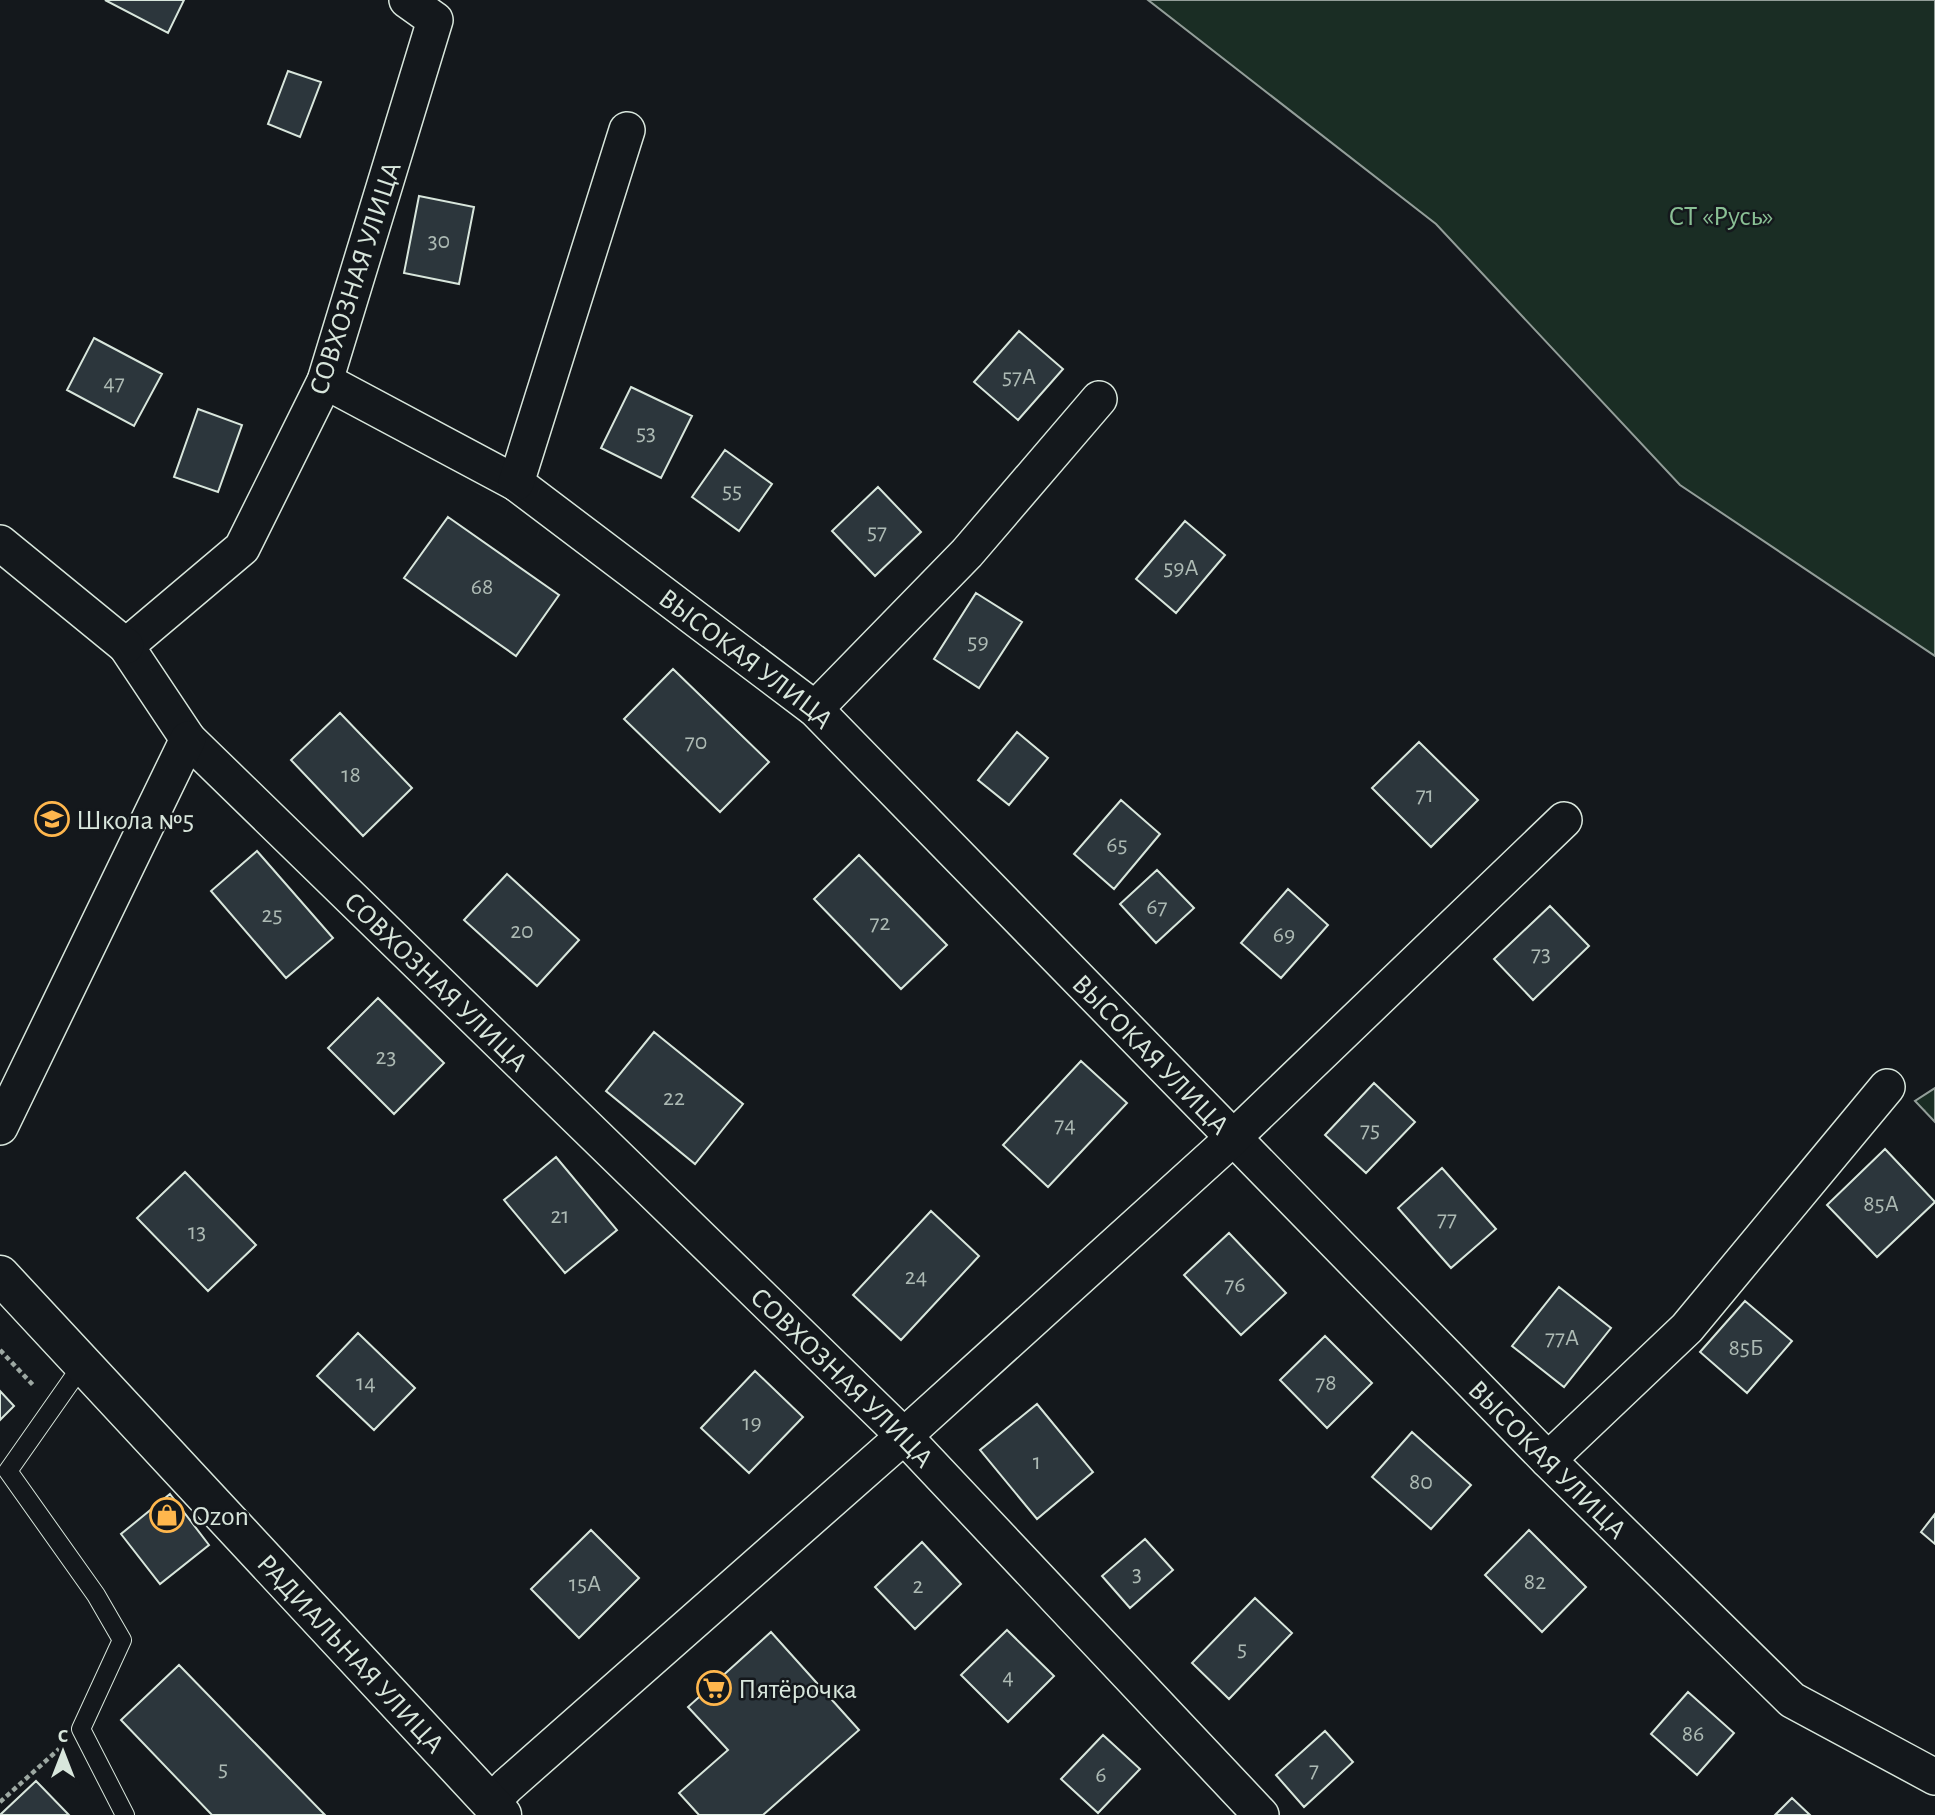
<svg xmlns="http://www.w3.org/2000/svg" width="1935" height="1815" font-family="'Alegreya Sans',sans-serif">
<defs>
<pattern id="grass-tufts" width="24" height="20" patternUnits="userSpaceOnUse" patternTransform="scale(1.75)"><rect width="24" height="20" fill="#1a2d24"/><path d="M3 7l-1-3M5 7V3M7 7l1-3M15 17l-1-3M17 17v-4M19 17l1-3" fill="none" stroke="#3b4b43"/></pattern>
</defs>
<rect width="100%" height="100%" fill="#14181c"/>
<!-- grass -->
<path fill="url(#grass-tufts)" stroke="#939e99" stroke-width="2" d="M1935 1088V1122L1915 1101Z"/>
<!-- garden -->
<path fill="#1a2d24" stroke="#939e99" stroke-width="2" d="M1148 0H1935V656L1680 485 1436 224Z"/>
<!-- building -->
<path fill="#2c363c" stroke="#d8e6dc" stroke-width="2" d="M105 0H184L168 33Z
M288 71 321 82 300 137 268 124Z
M419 196 474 207 459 284 404 273Z
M1019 331 1063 369 1018 420 974 382Z
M94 338 162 374 134 426 67 390Z
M631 387 692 416 661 478 601 448Z
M198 409 242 425 218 492 174 477Z
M725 450 772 484 739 531 692 497Z
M878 487 921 532 875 576 832 531Z
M448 517 559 595 516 656 404 578Z
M1185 521 1225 555 1176 613 1136 579Z
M976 593 1022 622 979 688 934 659Z
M673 669 769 762 720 812 624 719Z
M340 713 412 788 363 836 291 760Z
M1017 732 1048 758 1009 805 978 780Z
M1419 742 1478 800 1431 847 1372 788Z
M1121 800 1160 834 1114 889 1074 854Z
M257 851 333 938 286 978 211 891Z
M859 855 947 945 901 989 814 899Z
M1157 870 1194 908 1156 943 1120 904Z
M507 874 579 940 537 986 464 920Z
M1288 889 1328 925 1281 978 1241 943Z
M1550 906 1589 946 1533 1000 1494 959Z
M378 998 444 1063 394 1114 328 1048Z
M654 1032 743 1104 695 1164 606 1091Z
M1081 1061 1127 1103 1048 1187 1003 1145Z
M1374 1083 1415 1122 1366 1173 1325 1135Z
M1885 1149 1935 1202 1877 1257 1827 1205Z
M556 1157 617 1230 565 1273 504 1200Z
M1442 1168 1496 1229 1451 1268 1398 1208Z
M185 1172 256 1245 208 1291 137 1218Z
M931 1211 979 1256 901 1340 853 1295Z
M1229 1233 1286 1293 1241 1335 1184 1275Z
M1559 1287 1611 1328 1564 1387 1512 1346Z
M1745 1301 1792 1341 1747 1393 1700 1352Z
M358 1333 415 1388 374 1430 317 1376Z
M1325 1336 1372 1383 1327 1428 1280 1380Z
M755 1371 803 1417 749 1473 701 1428Z
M0 1391 14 1406 0 1420Z
M1037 1404 1093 1472 1037 1519 980 1450Z
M1412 1432 1471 1485 1431 1529 1372 1477Z
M170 1494 209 1545 160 1584 121 1534Z
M1935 1514V1544L1921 1532Z
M591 1530 639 1578 579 1638 531 1589Z
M1529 1530 1586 1587 1542 1632 1485 1575Z
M1145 1539 1173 1570 1130 1608 1102 1576Z
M922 1542 961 1584 915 1629 875 1587Z
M1255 1598 1292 1633 1229 1699 1192 1663Z
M1007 1630 1054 1676 1008 1722 961 1675Z
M771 1632 859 1730 763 1815H699L679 1793 728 1750 688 1707Z
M179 1665 325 1815H212L121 1720Z
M1688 1692 1734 1733 1697 1775 1651 1734Z
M1325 1731 1353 1762 1304 1807 1276 1775Z
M1103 1735 1140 1769 1098 1813 1061 1779Z
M36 1781 69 1815H0Z
M1792 1798 1810 1815H1775Z"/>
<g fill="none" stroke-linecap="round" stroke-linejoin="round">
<!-- service casing -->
<g stroke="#d8e6dc" stroke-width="20">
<path id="service" d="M83 1364 8 1471 96 1595 122 1640 81 1729 125 1815"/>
</g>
<!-- minor casing -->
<g stroke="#d8e6dc" stroke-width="38">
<g id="minor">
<path id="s1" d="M407 0 435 20 325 381 242 548 126 646 188 739 904 1436 1261 1815"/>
<path id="s2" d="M325 381 516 483 815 709 1548 1460 1792 1700 1935 1777"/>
<path d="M516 483 627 130"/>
<path d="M0 543 126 646"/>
<path d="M815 709 967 553 1099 399"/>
<path d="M0 1127 188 739"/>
<path d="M1548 1460 1687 1328 1887 1087"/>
<path d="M491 1803 507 1786 904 1436 1233 1138 1564 820"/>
</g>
</g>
<!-- tertiary casing -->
<g stroke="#d8e6dc" stroke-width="41">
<g id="tertiary">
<path id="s3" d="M0 1275 502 1815"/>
</g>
</g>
<!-- path -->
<path stroke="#9da8a2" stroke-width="4.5" stroke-dasharray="5 3.5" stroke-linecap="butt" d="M0 1350 33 1385
M0 1802 59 1749"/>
<!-- service -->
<use href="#service" stroke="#14181c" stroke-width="18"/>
<!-- minor -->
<use href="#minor" stroke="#14181c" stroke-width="35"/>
<!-- tertiary -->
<use href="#tertiary" stroke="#14181c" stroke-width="38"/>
</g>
<!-- icons -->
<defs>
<g id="school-ring" transform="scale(1.75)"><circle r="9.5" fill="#14181c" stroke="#ffb74d" stroke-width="1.5"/><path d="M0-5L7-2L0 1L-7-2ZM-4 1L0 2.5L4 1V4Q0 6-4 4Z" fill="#ffb74d"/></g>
<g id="shop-ring" transform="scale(1.75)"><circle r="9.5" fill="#14181c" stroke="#ffb74d" stroke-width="1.5"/><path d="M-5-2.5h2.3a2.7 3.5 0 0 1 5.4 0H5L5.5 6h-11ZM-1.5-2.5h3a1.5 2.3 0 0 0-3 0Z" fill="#ffb74d"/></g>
<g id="supermarket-ring" transform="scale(1.75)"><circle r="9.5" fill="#14181c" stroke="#ffb74d" stroke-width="1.5"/><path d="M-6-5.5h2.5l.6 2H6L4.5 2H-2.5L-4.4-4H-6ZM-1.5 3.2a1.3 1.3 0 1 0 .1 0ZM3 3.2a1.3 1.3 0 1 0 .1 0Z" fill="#ffb74d"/></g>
</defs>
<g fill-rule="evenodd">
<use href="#school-ring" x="52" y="819"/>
<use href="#shop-ring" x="167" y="1515"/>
<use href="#supermarket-ring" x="714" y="1688"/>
</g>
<g text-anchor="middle" stroke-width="5" stroke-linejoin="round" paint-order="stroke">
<!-- number labels -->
<g font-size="24" fill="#adbab4">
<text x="439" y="248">30</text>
<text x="1019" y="384">57А</text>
<text x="114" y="390">47</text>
<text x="646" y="440">53</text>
<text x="732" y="498">55</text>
<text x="877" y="539">57</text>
<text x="1181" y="575">59А</text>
<text x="482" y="594">68</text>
<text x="978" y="649">59</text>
<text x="696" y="749">70</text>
<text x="351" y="782">18</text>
<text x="1425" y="802">71</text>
<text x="1117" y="852">65</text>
<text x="1157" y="914">67</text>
<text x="272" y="922">25</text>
<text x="880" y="930">72</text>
<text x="522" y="938">20</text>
<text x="1284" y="942">69</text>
<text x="1541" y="961">73</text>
<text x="386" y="1064">23</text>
<text x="674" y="1105">22</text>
<text x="1065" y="1132">74</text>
<text x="1370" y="1137">75</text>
<text x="1881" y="1211">85А</text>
<text x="560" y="1223">21</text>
<text x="1447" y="1226">77</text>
<text x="197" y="1239">13</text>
<text x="916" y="1284">24</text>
<text x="1235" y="1292">76</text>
<text x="1562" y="1345">77А</text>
<text x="1746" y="1355">85Б</text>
<text x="366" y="1390">14</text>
<text x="1326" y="1390">78</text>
<text x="752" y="1430">19</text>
<text x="1037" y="1469">1</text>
<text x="1421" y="1489">80</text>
<text x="1137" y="1581">3</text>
<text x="1535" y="1589">82</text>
<text x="585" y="1591">15А</text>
<text x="918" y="1593">2</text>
<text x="1242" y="1656">5</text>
<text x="1008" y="1684">4</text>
<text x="1693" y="1741">86</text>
<text x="223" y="1776">5</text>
<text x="1314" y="1777">7</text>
<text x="1101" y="1782">6</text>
</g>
<!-- park labels -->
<g font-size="28" fill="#8ac095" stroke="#14181c">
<text x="1721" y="225">СТ «Русь»</text>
</g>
<!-- street labels -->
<g font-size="28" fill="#d8e6dc" stroke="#14181c">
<text transform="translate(354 278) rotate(-72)" y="10">СОВХОЗНАЯ УЛИЦА</text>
<text dy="10" stroke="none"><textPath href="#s2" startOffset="506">ВЫСОКАЯ УЛИЦА</textPath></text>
<text dy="10" stroke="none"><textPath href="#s1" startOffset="1209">СОВХОЗНАЯ УЛИЦА</textPath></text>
<text dy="10" stroke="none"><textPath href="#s2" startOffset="1073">ВЫСОКАЯ УЛИЦА</textPath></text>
<text dy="10" stroke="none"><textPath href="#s1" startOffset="1776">СОВХОЗНАЯ УЛИЦА</textPath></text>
<text dy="10" stroke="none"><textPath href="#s2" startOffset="1640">ВЫСОКАЯ УЛИЦА</textPath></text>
<text dy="10" stroke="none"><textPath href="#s3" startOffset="516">РАДИАЛЬНАЯ УЛИЦА</textPath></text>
</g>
<!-- poi labels -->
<g font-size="28" fill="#d8e6dc" stroke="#14181c" text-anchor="start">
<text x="76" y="829">Школа №5</text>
<text x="192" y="1525">Ozon</text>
<text x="738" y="1698">Пятёрочка</text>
</g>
</g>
<!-- north arrow -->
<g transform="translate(63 1752)" stroke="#14181c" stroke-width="5" paint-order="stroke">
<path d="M0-5L12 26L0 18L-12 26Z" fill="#d8e6dc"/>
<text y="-10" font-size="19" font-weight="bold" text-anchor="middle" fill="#d8e6dc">С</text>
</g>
</svg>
